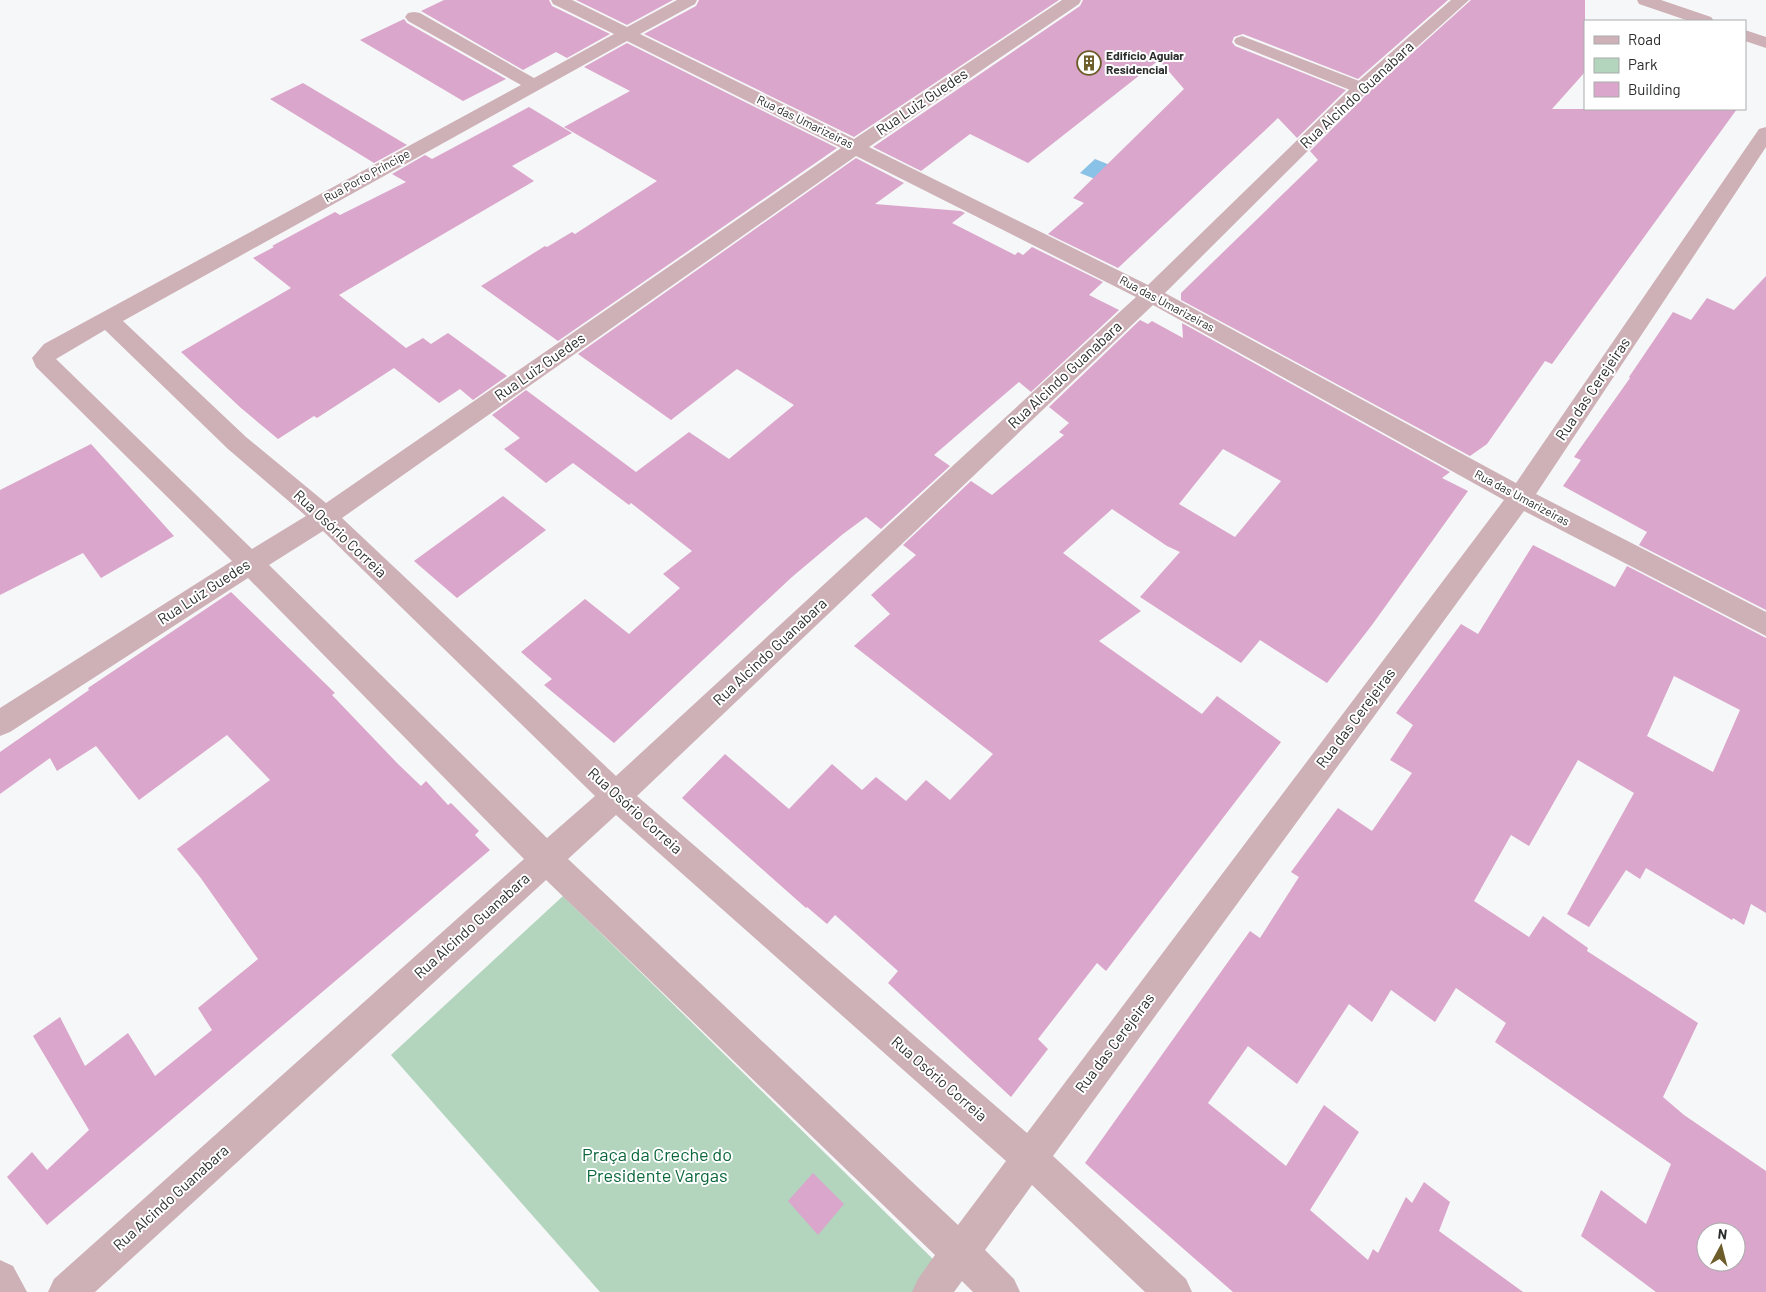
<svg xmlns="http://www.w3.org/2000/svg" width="1766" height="1292" font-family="Barlow,sans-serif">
<rect width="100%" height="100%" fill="#f6f7f8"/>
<!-- green -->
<path fill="#b3d4bd" d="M563 896 942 1268 923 1292H600L391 1055Z"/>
<!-- water -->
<path fill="#8ac2e7" d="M1095 159 1110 165 1095 179 1080 173Z"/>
<!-- building -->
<path fill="#daa6cb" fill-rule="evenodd" d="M444 0H549L552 6 610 34 567 58 556 52 523 70 421 11Z
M576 0H673L627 25Z
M699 0H1059L854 137 644 34 696 6Z
M1083 0H1448L1358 79 1243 34 1234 37 1232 42 1235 46 1346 90 1297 138 1278 118 1118 268 1048 234 1084 203 1073 198 1184 89 1159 60 1028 163 970 134 921 171 873 147 1080 6Z
M1471 0H1585V72L1552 109H1737L1552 364 1545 361 1487 444 1470 456 1181 300V293L1318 160 1310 151 1368 93Z
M404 19 407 23 506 79 463 101 360 40Z
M627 43 837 148 558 341 481 286 545 246 547 247 572 232 575 234 657 181 564 127 630 91 584 67Z
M303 83 407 145 374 163 270 99Z
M529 107 572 133 512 166 534 181 339 295 406 348 423 338 431 344 448 333 507 376 473 400 460 389 439 403 394 368 317 418 314 416 278 439 241 408 181 352 291 288 253 258 274 247 272 246 335 212 340 215 406 182 392 174 425 155 432 159Z
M856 158 904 183 875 204 961 211 965 213 952 223 1015 255 1018 252 1023 255 1032 247 1103 282 1089 295 1119 310 1031 392 1019 382 934 455 950 466 881 529 866 517 843 534 792 577 614 743 544 685 552 679 521 652 585 599 629 634 680 588 663 574 692 551 631 503 629 505 573 463 546 483 504 449 520 438 492 415 526 390 636 472 689 432 729 459 794 405 737 369 671 420 578 354Z
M1766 276V610L1639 545 1647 532 1563 486 1581 460 1574 457 1630 378 1629 377 1673 312 1691 320 1707 298 1734 310Z
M1140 320 1148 324 1152 321 1183 338 1182 323 1450 472 1442 478 1468 491 1372 625 1327 683 1260 640 1241 663 1140 597 1180 552 1167 546 1112 509 1063 553 1141 611 1099 641 1202 714 1217 696 1281 742 1106 971 1097 963 1038 1039 1048 1049 1011 1097 888 983 898 971 835 915 827 924 807 907 806 908 682 798 725 754 789 809 832 764 862 790 876 777 906 801 926 780 950 800 993 754 854 646 890 614 871 595 916 555 903 545 971 481 992 495 1064 435 1059 432 1069 423 1049 407ZM1223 449 1281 481 1235 537 1179 504Z
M91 444 174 536 101 578 83 553 0 595V490Z
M503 496 546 530 457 598 414 561Z
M1533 545 1615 587 1627 566 1766 638V913L1751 904 1744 925 1733 918 1732 920 1646 868 1640 879 1626 870 1589 927 1567 914 1634 793 1578 760 1529 846 1511 835 1474 901 1529 937 1543 916 1588 948 1587 951 1698 1023 1663 1097 1684 1115 1766 1171V1292H1656L1581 1236 1601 1190 1646 1224 1671 1164 1495 1042 1506 1023 1456 988 1435 1022 1391 990 1372 1022 1349 1004 1297 1084 1248 1046 1208 1103 1286 1166 1324 1105 1359 1132 1310 1210 1368 1260 1373 1249 1378 1253 1406 1197 1412 1203 1424 1182 1450 1202 1439 1231 1523 1292H1233L1085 1163 1250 931 1260 938 1299 877 1291 872 1338 808 1372 831 1412 773 1390 760 1413 725 1396 713 1461 624 1478 634ZM1674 676 1740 710 1713 772 1647 736ZM1706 1232H1736V1262H1706Z
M231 592 335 693 332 695 398 764 421 786 426 781 448 805 451 803 479 831 475 835 490 850 47 1225 7 1177 32 1152 47 1170 89 1130 33 1036 60 1017 85 1066 128 1033 155 1076 212 1030 198 1008 258 959 200 877 177 849 270 780 227 735 139 800 96 746 57 771 50 758 0 794V752L89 690 88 688Z
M813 1173 844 1204 818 1235 788 1201Z"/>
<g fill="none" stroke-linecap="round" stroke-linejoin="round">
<!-- lane -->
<path fill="#ceb0b7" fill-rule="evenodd" d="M1242 36 1367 84 1369 88 1367 92H1355L1236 44 1234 41 1236 38Z"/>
<!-- street -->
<path fill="#ceb0b7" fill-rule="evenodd" d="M551 0H572L627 27 677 0H697L695 4 640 34 854 139 1062 0H1081L1079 4 869 147 1148 285 1355 84 1451 0H1469L1367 92 1165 293 1516 483 1759 129 1766 127V147L1536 494 1766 612V636L1524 511 1053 1156 1186 1279 1192 1292H1145L1032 1185 985 1250 1014 1279 1020 1292H973L962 1281 954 1292H912L918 1279 935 1255 546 880 95 1292H48L54 1279 524 859 248 578 10 732 0 736V708L232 561 36 367 32 358 44 344 521 85 408 21 405 17 408 13 414 12 420 13 534 78 614 34 553 4ZM627 41 841 148 326 503 246 437 123 321ZM856 156 1136 297 616 776 342 518ZM1153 305 1504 500 1027 1133 637 796ZM105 330 228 449 306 516 252 549 56 359ZM323 531 595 796 547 838 269 565ZM616 815 1006 1161 958 1225 568 859Z
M1637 0H1661L1711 17 1714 21H1689L1639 4Z
M1745 30 1766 37V48L1745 41Z
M0 1260 13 1266 27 1292H0Z"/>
</g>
<!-- icons -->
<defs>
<g id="building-ring" transform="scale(1.25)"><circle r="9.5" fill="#fff" stroke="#6d5d2a" stroke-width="1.5"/><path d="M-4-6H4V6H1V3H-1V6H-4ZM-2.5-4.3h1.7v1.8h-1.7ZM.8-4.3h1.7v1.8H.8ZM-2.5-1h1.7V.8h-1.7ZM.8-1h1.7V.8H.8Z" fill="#6d5d2a"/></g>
</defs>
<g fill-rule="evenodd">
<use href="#building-ring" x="1089" y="63"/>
</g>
<g text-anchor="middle" stroke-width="4" stroke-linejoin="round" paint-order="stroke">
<!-- far-poi labels -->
<g font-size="12" font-weight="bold" fill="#2b2c2c" stroke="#fff" text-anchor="start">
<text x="1106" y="60">Edifício Aguiar<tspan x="1106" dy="14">Residencial</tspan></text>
</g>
<!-- far-street labels -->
<g font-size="12" fill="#2b2c2c" stroke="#fff">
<text transform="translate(805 122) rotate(26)" y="4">Rua das Umarizeiras</text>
<text transform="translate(367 176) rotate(-29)" y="4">Rua Porto Príncipe</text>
<text transform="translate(1167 304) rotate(28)" y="4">Rua das Umarizeiras</text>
<text transform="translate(1522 498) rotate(28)" y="4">Rua das Umarizeiras</text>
</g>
<!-- street labels -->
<g font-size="15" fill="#2b2c2c" stroke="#fff">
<text transform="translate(1357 95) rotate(-43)" y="5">Rua Alcindo Guanabara</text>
<text transform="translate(922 102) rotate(-34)" y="5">Rua Luiz Guedes</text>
<text transform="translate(540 367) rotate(-35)" y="5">Rua Luiz Guedes</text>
<text transform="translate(1065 375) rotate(-43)" y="5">Rua Alcindo Guanabara</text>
<text transform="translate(1593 389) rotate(-56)" y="5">Rua das Cerejeiras</text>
<text transform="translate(340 534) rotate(43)" y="5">Rua Osório Correia</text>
<text transform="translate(204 592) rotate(-33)" y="5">Rua Luiz Guedes</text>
<text transform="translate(770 652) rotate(-43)" y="5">Rua Alcindo Guanabara</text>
<text transform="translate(1356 718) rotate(-53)" y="5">Rua das Cerejeiras</text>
<text transform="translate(635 811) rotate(42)" y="5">Rua Osório Correia</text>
<text transform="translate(472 926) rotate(-42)" y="5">Rua Alcindo Guanabara</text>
<text transform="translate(1115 1043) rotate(-53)" y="5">Rua das Cerejeiras</text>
<text transform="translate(939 1079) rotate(41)" y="5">Rua Osório Correia</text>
<text transform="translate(171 1198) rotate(-42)" y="5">Rua Alcindo Guanabara</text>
</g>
<!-- near-park labels -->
<g font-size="18" fill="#0a673a" stroke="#fff">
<text x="657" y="1161">Praça da Creche do<tspan x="657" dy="21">Presidente Vargas</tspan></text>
</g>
</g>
<!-- legend -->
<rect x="1584" y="20" width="162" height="90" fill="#ffffff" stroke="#aaabab"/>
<rect x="1594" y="36" width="25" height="8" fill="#ceb0b7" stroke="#aaabab"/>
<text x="1628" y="45" font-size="15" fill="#2b2c2c">Road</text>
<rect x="1594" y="58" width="25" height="15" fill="#b3d4bd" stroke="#aaabab"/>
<text x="1628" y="70" font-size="15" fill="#2b2c2c">Park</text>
<rect x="1594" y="82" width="25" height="15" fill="#daa6cb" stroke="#aaabab"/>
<text x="1628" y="95" font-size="15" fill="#2b2c2c">Building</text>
<!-- north arrow -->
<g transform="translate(1721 1247) rotate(7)"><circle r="24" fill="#ffffff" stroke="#aaabab"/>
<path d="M0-4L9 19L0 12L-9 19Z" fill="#6d5d2a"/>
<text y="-8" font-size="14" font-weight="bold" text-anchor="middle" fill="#2b2c2c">N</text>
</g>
</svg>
